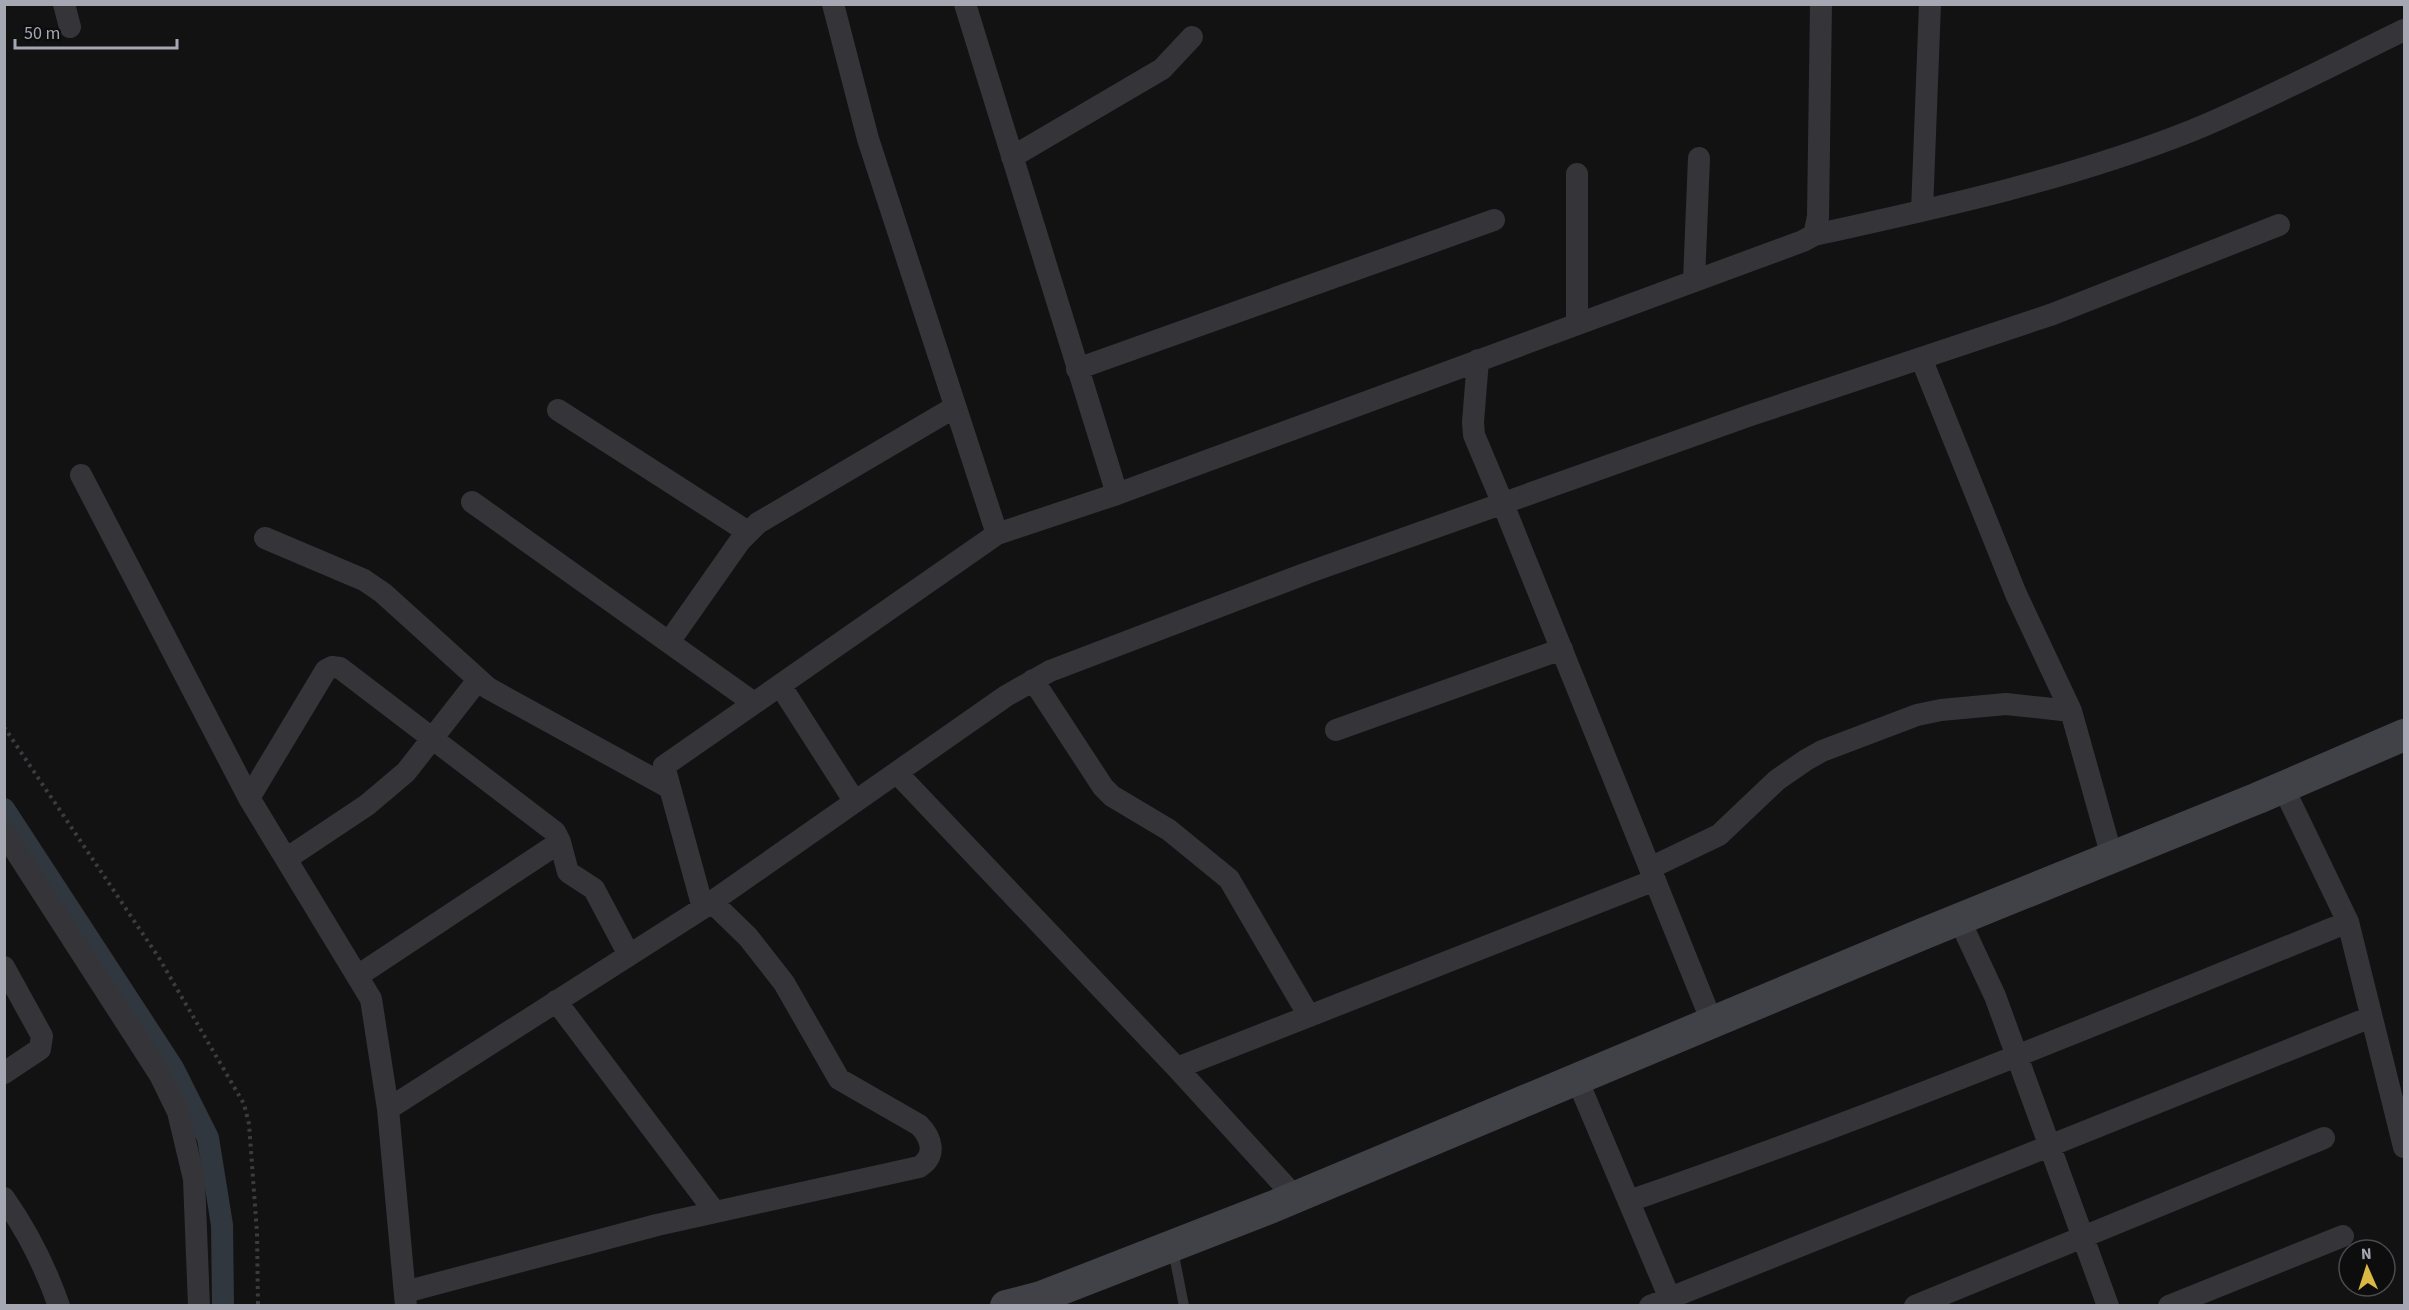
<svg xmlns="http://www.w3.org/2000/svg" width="2409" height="1310" font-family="'Source Sans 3',sans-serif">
<rect width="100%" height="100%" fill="#121213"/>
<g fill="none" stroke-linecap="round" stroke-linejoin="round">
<!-- canal -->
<path stroke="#31373e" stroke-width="22" d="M4 809 173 1068 208 1138 222 1225 223 1306"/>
<!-- path -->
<path stroke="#3b3c40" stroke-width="4" stroke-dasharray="3 4.5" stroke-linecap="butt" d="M4 727 159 958 244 1104 249 1124 257 1233 258 1306"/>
<!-- lane -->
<path stroke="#353539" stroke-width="10" d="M1173 1250 1184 1306"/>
<!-- street -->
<path stroke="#353539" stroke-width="22" d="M64 4 70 27
M833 4 868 139 997 534
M965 4 1117 494
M1012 157 1162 69 1192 37
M1577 174V323
M1922 211 1930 4
M1814 235 1818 217 1821 4
M1694 281 1699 158
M1921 358 2016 594 2071 711 2112 857
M1478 360 1473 422 1474 435 1503 504 1712 1022
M1077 369 1494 220
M558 410 748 532
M81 475 249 798 371 999 388 1109
M472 502 754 703
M265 538 364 580 383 593 488 688 670 788
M669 642 740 541 758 523 955 407
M1033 680 1103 787 1112 796 1169 830 1229 879 1309 1016
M780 685 855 802
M1336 730 1562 649
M897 773 1177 1068 1295 1197
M2283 787 2348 922 2404 1147
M249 798 326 670 332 667 340 668 555 832 560 842 568 872 594 889 629 955
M4 833 160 1075 178 1112 194 1179 199 1306
M286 859 367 805 406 772 478 680
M1650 868 1719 835 1777 780 1806 760 1822 751 1917 715 1941 710 2006 704 2071 711
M703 908 1006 696 1050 671 1307 573 1751 415 2053 314 2279 225
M1959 919 1995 996 2108 1306
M4 967 42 1036 40 1049 4 1073
M359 975 560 842
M556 1001 715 1212
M1177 1068 1655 880
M1577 1079 1673 1306
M4 1198C28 1232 45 1266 59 1306
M1629 1201C1872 1117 2110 1019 2348 922
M405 1292 657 1225 919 1167C937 1156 932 1138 919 1125L839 1079 784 983 748 937 712 902
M406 1306 388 1109 703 908 664 766 997 534 1117 494 1803 241 1814 235C1941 207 2070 179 2191 131 2264 101 2334 64 2404 30
M1650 1306 2371 1017
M1915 1306 2324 1138
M2169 1306 2343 1236"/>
<!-- secondary -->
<path stroke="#414247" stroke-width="32" d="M1006 1306 1041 1297 1272 1207 1925 933 2258 798 2404 735"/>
</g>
<!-- border -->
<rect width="2409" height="1310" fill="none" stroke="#a5a7b2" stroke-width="12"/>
<!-- north arrow -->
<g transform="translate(2367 1268) rotate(357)"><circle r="28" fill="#0d0d0e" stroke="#4a4b50" stroke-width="1.5"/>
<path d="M0-4.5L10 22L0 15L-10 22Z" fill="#d9b843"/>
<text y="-9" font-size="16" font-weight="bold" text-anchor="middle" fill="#a5a7b2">N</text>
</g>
<!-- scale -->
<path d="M15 39v9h162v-9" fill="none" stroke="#a5a7b2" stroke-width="3"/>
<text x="24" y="39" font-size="18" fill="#a5a7b2" stroke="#0d0d0e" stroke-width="4.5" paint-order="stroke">50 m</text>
</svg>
